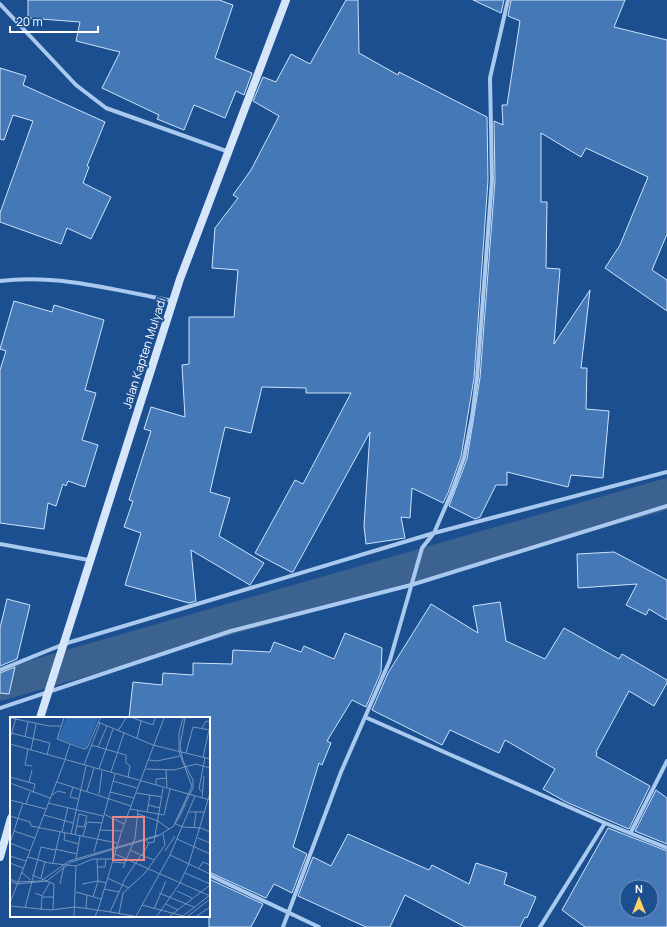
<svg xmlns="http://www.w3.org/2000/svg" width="667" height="927" font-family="Manrope,sans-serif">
  <rect width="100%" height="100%" fill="#1b4f8f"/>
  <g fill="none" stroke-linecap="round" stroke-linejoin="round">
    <path stroke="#3c6290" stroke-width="31" d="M 0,685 L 667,494"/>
  </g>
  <path fill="#4478b7" stroke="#cfe3fa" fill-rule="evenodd" d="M 28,0 L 219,0 L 233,5 L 215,58 L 252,73 L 244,95 L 236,91 L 225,118 L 194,105 L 184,130 L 157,119 L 159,115 L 102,88 L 120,52 L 76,41 L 80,22 L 28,18 Z
    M 346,0 L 358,0 L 359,53 L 398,75 L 399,72 L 487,117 L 488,180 L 474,378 L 461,457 L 448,493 L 443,503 L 412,488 L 410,518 L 401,517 L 405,538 L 366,544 L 364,526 L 370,432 L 293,572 L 291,572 L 255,553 L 295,480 L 303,484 L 351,393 L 306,393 L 306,388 L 262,387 L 251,433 L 225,427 L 210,492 L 230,498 L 219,536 L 264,563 L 250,585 L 191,550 L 196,601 L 189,603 L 125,585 L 141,533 L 124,527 L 133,501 L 129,500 L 151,431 L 144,429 L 151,407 L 185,417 L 182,365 L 189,364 L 189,317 L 234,317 L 238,270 L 212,268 L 215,228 L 238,198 L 233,195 L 251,170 L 279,116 L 253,101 L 263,77 L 276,82 L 291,54 L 310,64 Z
    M 473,0 L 504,0 L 501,13 Z
    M 511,0 L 625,0 L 614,27 L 667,40 L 667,234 L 652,270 L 667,280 L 667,311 L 605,268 L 620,245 L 648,177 L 586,148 L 581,157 L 541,133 L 541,202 L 547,202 L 546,268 L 560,269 L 554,344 L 590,290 L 581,368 L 587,368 L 586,409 L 609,411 L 603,478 L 571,475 L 568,487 L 507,472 L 507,485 L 496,485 L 480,517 L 475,519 L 449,506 L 467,459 L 480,378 L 495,180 L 494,121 L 503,125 L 502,105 L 507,105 L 520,21 L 508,16 Z
    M 0,68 L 26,76 L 23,85 L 105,122 L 87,166 L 89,167 L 83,183 L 111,197 L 91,239 L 67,228 L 61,244 L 0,222 L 0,213 L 33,121 L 13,115 L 4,140 L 0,139 Z
    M 14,301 L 52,312 L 54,305 L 104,320 L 85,390 L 96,393 L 82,440 L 98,445 L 85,487 L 68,481 L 66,486 L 63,484 L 56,506 L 48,503 L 44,529 L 0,523 L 0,370 L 6,351 L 0,349 Z
    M 614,552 L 667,580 L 667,620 L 649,609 L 646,615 L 626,605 L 637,584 L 578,588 L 577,554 Z
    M 7,599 L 30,605 L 17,659 L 0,666 L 0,628 Z
    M 500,602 L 506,641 L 545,659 L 564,628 L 619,659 L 622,654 L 667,680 L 667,683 L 654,706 L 629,691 L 596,752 L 597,753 L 596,756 L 650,786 L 629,829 L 566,802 L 543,789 L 555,769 L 505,740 L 499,753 L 450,730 L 442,745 L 372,710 L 388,673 L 431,604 L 478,633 L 473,606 Z
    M 345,633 L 382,648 L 381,672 L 366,707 L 352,700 L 327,741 L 331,743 L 322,765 L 319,763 L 293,847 L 307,854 L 292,893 L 274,884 L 266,898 L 209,872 L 209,718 L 129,718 L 133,682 L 162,685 L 163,673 L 193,675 L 193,663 L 232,664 L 233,650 L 270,652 L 274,642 L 301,652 L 304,646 L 334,659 Z
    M 15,667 L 9,694 L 0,693 L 0,673 Z
    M 656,790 L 667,798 L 667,844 L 635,831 Z
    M 608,828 L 667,851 L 667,927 L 585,927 L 562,910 ZM 627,887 L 651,887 L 651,911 L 627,911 Z
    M 348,834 L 429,870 L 432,865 L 469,884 L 476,863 L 507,873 L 504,884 L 536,897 L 527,918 L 525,917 L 520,927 L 465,927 L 405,895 L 390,927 L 366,927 L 298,896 L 313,857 L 331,866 Z
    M 209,879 L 263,904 L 251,927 L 209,927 Z"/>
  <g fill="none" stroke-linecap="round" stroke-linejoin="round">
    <path stroke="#a9c9ee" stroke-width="4" d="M 0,4 L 76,85 L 106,108 L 229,152
      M 0,281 C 58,274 116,290 173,301
      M 0,544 L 89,560
      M 0,670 L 64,644 L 434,533 L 667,472
      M 0,708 L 231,631 L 411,585 L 667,506
      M 365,717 L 605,823
      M 631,832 L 667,761
      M 209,875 L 319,927
      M 283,927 L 341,772 L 390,660 L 422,548 L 434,533 L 451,494 L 464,458 L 472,417 L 477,378 L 492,180 L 490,78 L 508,0
      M 540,927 L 605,823 L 667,848"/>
    <path stroke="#d6e6fa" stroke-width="8" d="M 40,718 L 180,279 L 286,0
      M 0,857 L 11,818"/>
  </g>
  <g text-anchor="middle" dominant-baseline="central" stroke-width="3.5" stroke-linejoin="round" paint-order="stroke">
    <g font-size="12" fill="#fff" stroke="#1b4f8f">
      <text transform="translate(144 353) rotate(-72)">Jalan Kapten Mulyadi</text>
    </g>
  </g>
  <g transform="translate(10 717)">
    <rect width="200" height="200" fill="#1b4f8f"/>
    <path d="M 56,1 L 88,1 L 76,31 L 48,22 Z" fill="#2e69ad"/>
    <path fill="none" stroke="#3c6290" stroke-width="2" d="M 168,103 L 176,87"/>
    <path fill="none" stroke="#7695bc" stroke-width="1" d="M 1,1 L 39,9 L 51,9M 54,1 L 47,22 L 74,32 L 77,31 L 90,1M 123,1 L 143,8 L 145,1M 88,5 L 143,28 L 200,42M 192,11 L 196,4 L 200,5M 108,14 L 116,1M 1,16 L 40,26 L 37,38M 15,20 L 18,5M 0,21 L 6,1M 127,21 L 131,4M 0,27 L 200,83M 81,28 L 116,38 L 116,46 L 120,49 L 118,61M 88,30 L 97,9M 18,32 L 15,48 L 22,49M 21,33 L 26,7M 176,36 L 183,10 L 200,13M 193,40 L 199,13M 55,42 L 60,27M 139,43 L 147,44 L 170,39M 74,48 L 90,6M 89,52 L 103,12M 136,52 L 164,53 L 186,47 L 200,51M 156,53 L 157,70M 101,55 L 114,16M 0,60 L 25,67 L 23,76M 103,64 L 127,71M 19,65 L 22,53M 47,65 L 121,89M 0,66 L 40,81M 146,68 L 146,62 L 157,61M 63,70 L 60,80 L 68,82M 77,74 L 84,51M 100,75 L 124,81M 193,75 L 189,72 L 195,40M 126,76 L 152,80M 89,77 L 92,54M 42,78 L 48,74 L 56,76M 192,81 L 194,59M 0,83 L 36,92M 38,86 L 93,99M 16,87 L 20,75M 138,88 L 150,91M 120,92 L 154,98 L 160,72M 137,95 L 140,78M 179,95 L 194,95M 94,97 L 114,107M 128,97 L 148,104 L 159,112M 34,98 L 63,106M 0,99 L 20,105 L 21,109 L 107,126M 166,107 L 173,110 L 191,111 L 200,115M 164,108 L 182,69 L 169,35 L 169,16 L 173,1M 184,111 L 186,95M 90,113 L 111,114M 4,114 L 25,121M 52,115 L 58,90M 55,116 L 54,123 L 69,127M 61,117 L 76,49M 65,118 L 69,97 L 77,99 L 74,110 L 67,109M 73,119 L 77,105 L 92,106M 188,121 L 200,126M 167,122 L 200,137M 0,126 L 13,86M 0,126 L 20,134M 139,126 L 144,125 L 153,71M 45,132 L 67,137M 120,133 L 131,138M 155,134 L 165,119M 84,135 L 105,57M 105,137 L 200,179M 132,138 L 139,126 L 135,123M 160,138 L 200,157M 0,139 L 16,144M 18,140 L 39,146 L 66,149 L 83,142 L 103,142M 66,142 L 70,119M 103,145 L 115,146M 0,146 L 13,151M 43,146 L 50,115M 87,150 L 95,150 L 96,142M 113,151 L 125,121 L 128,94M 189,151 L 193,145 L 200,148M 11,155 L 21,163M 175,156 L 200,167M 22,158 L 44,167 L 43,192M 31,161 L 35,145M 97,161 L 119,171M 0,162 L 7,165 L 31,164 L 59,144 L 149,118M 0,164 L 7,167 L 37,164 L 61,145 L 148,119 L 164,109 L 183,71 L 183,63 L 173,44 L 170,29 L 175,1M 50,167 L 54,149M 72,167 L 88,164 L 96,166M 94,172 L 109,175M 167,174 L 182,181M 66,175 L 91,182M 25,176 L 32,179 L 40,165M 149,176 L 184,190M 83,180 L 88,164 L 87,142M 0,186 L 55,43M 156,187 L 168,193M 132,188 L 173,199M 0,189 L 41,193 L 65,190 L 88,193 L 112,113 L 154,1M 15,191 L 31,130 L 45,133M 76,191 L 77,178M 144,192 L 156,164M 31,193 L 32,180 L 44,180M 100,195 L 115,162 L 131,138 L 144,143M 109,197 L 113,176 L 135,156 L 155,128 L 153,117M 64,199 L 66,149M 85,199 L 88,193 L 124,199M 126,199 L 160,138 L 185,79M 147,199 L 170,166 L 179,146 L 200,76M 160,199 L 200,168M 173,199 L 200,178M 178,199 L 200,182M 187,199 L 200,190"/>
    <path fill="#e88989" fill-opacity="0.15" stroke="#e88989" stroke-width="2" d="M 103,100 L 134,100 L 134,143 L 103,143 Z"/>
    <rect width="200" height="200" fill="none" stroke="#fff" stroke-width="2"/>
  </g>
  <g transform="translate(639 899)"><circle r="19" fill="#1b4f8f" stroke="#7695bc"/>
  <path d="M0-3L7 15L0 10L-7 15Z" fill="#ffd166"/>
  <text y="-6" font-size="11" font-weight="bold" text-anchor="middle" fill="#ffffff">N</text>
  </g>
  <path d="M10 26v6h88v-6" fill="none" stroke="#ffffff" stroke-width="2"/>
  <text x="16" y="26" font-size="12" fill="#ffffff" stroke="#1b4f8f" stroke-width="3" paint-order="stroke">20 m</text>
</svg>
